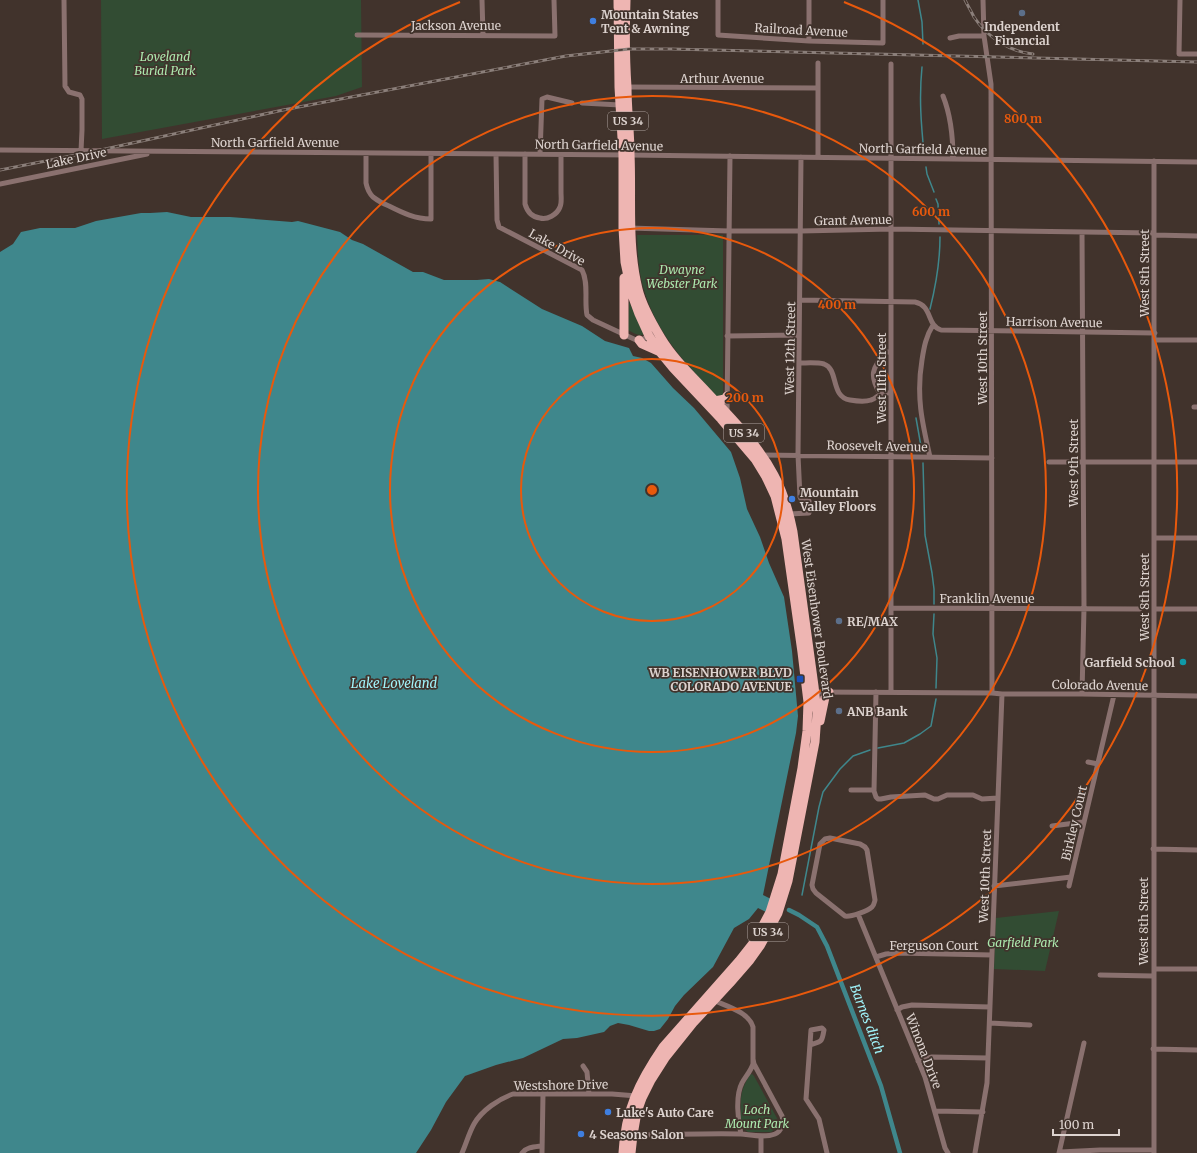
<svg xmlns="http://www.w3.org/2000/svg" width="1197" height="1153" font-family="Merriweather,serif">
  <rect width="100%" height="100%" fill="#41332c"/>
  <path fill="#324c33" d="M 101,0 L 361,0 L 362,87 L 336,96 L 102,139 Z
    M 637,235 L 723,235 L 723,397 L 718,398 C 684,362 652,329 641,278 C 638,264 638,250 637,235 Z
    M 629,302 L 645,334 C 639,337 634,333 628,330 Z
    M 1059,911 L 1045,971 L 994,969 L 996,918 Z
    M 752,1074 L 754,1076 L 778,1120 L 778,1127 L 771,1132 L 748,1132 L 742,1128 L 741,1123 C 741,1103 738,1093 750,1075 Z"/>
  <path fill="#3f878c" d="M 167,212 L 191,217 L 230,217 L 292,222 L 298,221 L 340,232 L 352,240 L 363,244 L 413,272 L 423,272 L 444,280 L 477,280 L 489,279 L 500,282 L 542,309 L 582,326 L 605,341 L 629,348 L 633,356 L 642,358 L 651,363 L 673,388 L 694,408 L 731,452 L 740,478 L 747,509 L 760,537 L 769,563 L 784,597 L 792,651 L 798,716 L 796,733 L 789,767 L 763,895 L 771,899 L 766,912 L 758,908 L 749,919 L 734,928 L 713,967 L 684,995 L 675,1006 L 668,1019 L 660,1029 L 654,1031 L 649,1031 L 629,1025 L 618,1023 L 610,1026 L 604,1032 L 577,1038 L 563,1039 L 523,1058 L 496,1065 L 465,1076 L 446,1102 L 431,1130 L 416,1153 L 0,1153 L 0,252 L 13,244 L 21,232 L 40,228 L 75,228 L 96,221 L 141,213 L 150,213 Z"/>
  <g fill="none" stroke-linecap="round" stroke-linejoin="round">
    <path stroke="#3f878c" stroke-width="1.5" d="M 918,0 L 922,22 L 923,44
      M 922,67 C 919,97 921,123 924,153
      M 926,167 L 927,174 L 934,192
      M 936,199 L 938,204 L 939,224
      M 930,309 C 936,285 940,262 940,237
      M 916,418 L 922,452
      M 923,463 L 925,535 L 932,573 L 934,589 L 934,604
      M 934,614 L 933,634 L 937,658 L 936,688
      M 878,748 L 904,743 L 920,734 L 931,726 L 936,699
      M 802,895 L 819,807 L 823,792 L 840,769 L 853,756 L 870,750"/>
    <path stroke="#3f878c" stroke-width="4.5" d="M 789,910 L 799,915 L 817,927 L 827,946 L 881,1086 L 900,1153"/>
    <path stroke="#8a716f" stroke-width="5" d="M 64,0 L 65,86 L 69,92 L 80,95 L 82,99 L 82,130 L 81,151
      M 482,0 L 483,35
      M 718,0 L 718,35 L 809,41 L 883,43 L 883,0
      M 809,0 L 809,41
      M 983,0 L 984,36 L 991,84 L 992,693
      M 1180,0 L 1179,54 L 1197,54
      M 357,35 L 555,36 L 554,0
      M 950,38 L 959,36 L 984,36
      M 818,63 L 818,157
      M 627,87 L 818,88
      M 943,96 C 951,116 953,137 953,159
      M 582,103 L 620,105
      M 0,150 L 630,155 L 1197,162
      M 366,153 L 366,183 C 367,188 369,193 373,197 C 378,201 384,204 389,206 C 403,213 415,219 431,219 L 431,154
      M 496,154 L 497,220 L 499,227 L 582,270 C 589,283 584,301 587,315 L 593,320 L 636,340 L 643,339 L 651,335
      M 525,154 L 525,204 C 527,211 532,217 540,218 C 547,220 557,215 560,207 C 562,203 561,197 561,192 C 561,179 561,167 561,155
      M 540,154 L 542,99 L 547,97 L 572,103
      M 0,184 L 147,154
      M 629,228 L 729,231 L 801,231 L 891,229 L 1154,233
      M 1154,235 L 1197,236
      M 800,300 L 915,302 C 933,306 926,325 941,330 L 1155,333
      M 727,336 L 799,335
      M 1155,340 L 1197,340
      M 799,363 C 807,363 817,362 824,364 C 839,369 830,397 850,400 C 856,401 865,402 871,400 C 875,399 876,397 879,395 C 882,392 887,393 891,393
      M 880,394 C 869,375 872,368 886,352 L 891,352
      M 1194,407 L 1197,407
      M 727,413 L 730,156
      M 762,455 L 992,458
      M 930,457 C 922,422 916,396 922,360 C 924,347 926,336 933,325
      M 1049,462 L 1197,462
      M 789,514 L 809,513 L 809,501 L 802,501 L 800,497 L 798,455 L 801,157
      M 1154,538 L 1197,538
      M 891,608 L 1140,609
      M 1154,609 L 1197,609
      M 814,692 L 992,693 L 1002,694 L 1082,694 L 1197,696
      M 876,692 L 874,791 L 876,797 L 878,799 L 881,799 L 891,797 L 925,795 L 934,799 L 938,799 L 947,795 L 973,795 L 982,799 L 998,798
      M 891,692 L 891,64
      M 1082,694 L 1084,608 L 1082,232
      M 1088,762 L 1098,764
      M 851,790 L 874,790
      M 1052,826 L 1083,822
      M 830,838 L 860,844 L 865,847 L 867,850 L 875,900 C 874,904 874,905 872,907 C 868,911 851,917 845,916 L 816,893 L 813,889 L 812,885 L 820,844 L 825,839 Z
      M 1153,849 L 1197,850
      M 994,886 L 1071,877
      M 1069,886 L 1114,695
      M 858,914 L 925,1077 L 945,1148 L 948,1153
      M 876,957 L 886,954 L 896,953 L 992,955
      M 1154,969 L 1197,969
      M 1100,975 L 1153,976
      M 713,1000 C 726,1006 749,1012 753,1027 L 753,1064 C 751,1071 745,1077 742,1083 C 735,1096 738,1121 741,1134
      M 897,1010 L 902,1007 L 912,1005 L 990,1007
      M 990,1023 L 1030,1025
      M 810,1045 C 822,1041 822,1042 824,1030 L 822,1028 L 811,1030 L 806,1099 L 819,1119 L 827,1153
      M 1153,1049 L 1197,1050
      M 918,1061 L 932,1057 L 988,1058
      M 583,1066 L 587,1072 L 589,1094
      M 935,1111 L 983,1112
      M 632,1135 C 669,1135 705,1133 741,1134 C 752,1135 765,1138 775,1134 C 782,1131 784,1123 782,1116 L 754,1064 L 753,1059
      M 761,1136 L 761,1153
      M 1060,1152 L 1100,1150 L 1154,1150
      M 462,1153 C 466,1144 469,1133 474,1124 C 482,1110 499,1099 513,1094 L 612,1094 L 637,1096
      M 522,1153 C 527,1147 534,1147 542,1146
      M 542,1153 L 543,1094
      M 975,1153 L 987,1083 L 1002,694
      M 1059,1153 L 1084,1043
      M 1154,1153 C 1153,823 1154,492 1154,161"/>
    <path stroke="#eeb5b2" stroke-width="9" d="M 618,0 L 619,87 L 623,155 L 623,228 L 625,262 L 632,295 L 639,314 L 649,336 L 659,351 L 673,368 L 721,419 L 755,459 L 766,477 L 775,496 L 786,539 L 802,652 L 808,702 L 807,731 L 802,768 L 782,874 L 770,912 L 754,942 L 739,961 L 663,1047 C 639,1082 625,1111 623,1153
      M 626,0 C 625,29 625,58 627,87 C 627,110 630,132 630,154 C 632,199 627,245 638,289 C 642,306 652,323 661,338 C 673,358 690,374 706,391 C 730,417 757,443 774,475 C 784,493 789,512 793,532 L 814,686 L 817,713 L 815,742 L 788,881 L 778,913 L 760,946 L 750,960 L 730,983 L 693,1023 L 665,1058 L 651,1080 L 642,1098 L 637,1112 L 633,1135 L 631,1153
      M 624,335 L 624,278
      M 639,340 L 642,344 L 660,352
      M 715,401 L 725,399 L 727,396
      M 820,721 L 825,697 L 829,692"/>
    <defs>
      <path id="rail" d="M 965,0 C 968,6 971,11 974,17 C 987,37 1010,52 1033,54
        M 0,170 L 96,151 L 283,110 L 566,56 L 629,49 L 671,49 L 1197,62"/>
    </defs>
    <use href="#rail" stroke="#8b7f7a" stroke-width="3"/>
    <use href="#rail" stroke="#41332c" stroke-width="1.5" stroke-dasharray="4.5" stroke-linecap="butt"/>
  </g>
  <g fill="none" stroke="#e8590c" stroke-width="2">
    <circle cx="652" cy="490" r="131"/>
    <circle cx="652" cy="490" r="262"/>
    <circle cx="652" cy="490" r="394"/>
    <path d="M844 2A525 525 0 1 1 460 2"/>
  </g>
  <g fill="#5c6f8a" stroke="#41332c" stroke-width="1.5">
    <circle cx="1022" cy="13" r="4"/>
    <circle cx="839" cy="621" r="4"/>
    <circle cx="839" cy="711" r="4"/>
  </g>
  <g fill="#3f7fe0" stroke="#41332c" stroke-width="1.5">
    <circle cx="593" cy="21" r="4"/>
    <circle cx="792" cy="499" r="4"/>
    <circle cx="608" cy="1112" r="4"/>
    <circle cx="581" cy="1134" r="4"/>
  </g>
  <circle fill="#0f9aa8" stroke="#41332c" stroke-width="1.5" cx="1183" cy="662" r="4"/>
  <rect fill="#1a4fb4" stroke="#41332c" stroke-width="1.5" x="796" y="675" width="8" height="8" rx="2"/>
  <g text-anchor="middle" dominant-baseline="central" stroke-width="3.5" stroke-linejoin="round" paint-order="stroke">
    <g fill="#41332c" stroke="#aea39e" stroke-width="1">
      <rect x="608" y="112" width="40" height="18" rx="3"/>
      <rect x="724" y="424" width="40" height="18" rx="3"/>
      <rect x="748" y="923" width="40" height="18" rx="3"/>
    </g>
    <g font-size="11" font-weight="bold" fill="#ddd3cf">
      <text x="628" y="121">US 34</text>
      <text x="744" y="433">US 34</text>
      <text x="768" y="932">US 34</text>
    </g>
    <g font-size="12" font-weight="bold" fill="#ddd3cf" stroke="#41332c" text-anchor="start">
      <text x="601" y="14">Mountain States<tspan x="601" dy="14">Tent &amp; Awning</tspan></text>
      <text x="1022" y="26" text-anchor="middle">Independent<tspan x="1022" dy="14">Financial</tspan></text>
      <text x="800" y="492">Mountain<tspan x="800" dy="14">Valley Floors</tspan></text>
      <text x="847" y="621">RE/MAX</text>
      <text x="1175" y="662" text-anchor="end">Garfield School</text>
      <text x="792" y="672" text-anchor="end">WB EISENHOWER BLVD<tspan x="792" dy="14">COLORADO AVENUE</tspan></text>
      <text x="847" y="711">ANB Bank</text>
      <text x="616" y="1112">Luke's Auto Care</text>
      <text x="589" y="1134">4 Seasons Salon</text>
    </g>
    <g font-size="12" fill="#ddd3cf" stroke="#41332c">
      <text x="456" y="25">Jackson Avenue</text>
      <text transform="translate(801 30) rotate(3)">Railroad Avenue</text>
      <text x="722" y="78">Arthur Avenue</text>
      <text x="275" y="142">North Garfield Avenue</text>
      <text transform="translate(599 145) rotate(1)">North Garfield Avenue</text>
      <text transform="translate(923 149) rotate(1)">North Garfield Avenue</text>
      <text transform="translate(76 158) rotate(-12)">Lake Drive</text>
      <text transform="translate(853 220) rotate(-1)">Grant Avenue</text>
      <text transform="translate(557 247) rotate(29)">Lake Drive</text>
      <text transform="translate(1144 273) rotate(-90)">West 8th Street</text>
      <text transform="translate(1054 322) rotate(1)">Harrison Avenue</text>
      <text transform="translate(790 348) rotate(-89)">West 12th Street</text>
      <text transform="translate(982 358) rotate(-90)">West 10th Street</text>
      <text transform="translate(881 378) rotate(-90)">West 11th Street</text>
      <text transform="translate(877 446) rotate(1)">Roosevelt Avenue</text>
      <text transform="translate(1073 463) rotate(-90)">West 9th Street</text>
      <text transform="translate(1144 597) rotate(-90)">West 8th Street</text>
      <text x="987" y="598">Franklin Avenue</text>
      <text transform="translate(817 619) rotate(82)">West Eisenhower Boulevard</text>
      <text transform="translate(1100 685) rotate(1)">Colorado Avenue</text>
      <text transform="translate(1074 823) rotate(-77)">Birkley Court</text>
      <text transform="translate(985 876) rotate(-88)">West 10th Street</text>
      <text transform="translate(1143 921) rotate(-90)">West 8th Street</text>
      <text x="934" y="945">Ferguson Court</text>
      <text transform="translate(924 1051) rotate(69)">Winona Drive</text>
      <text transform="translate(561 1085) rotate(-1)">Westshore Drive</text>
    </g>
    <g font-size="12" font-style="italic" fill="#ace9ae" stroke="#41332c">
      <text x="165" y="56">Loveland<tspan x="165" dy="14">Burial Park</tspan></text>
      <text x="682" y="269">Dwayne<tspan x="682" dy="14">Webster Park</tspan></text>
      <text x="1023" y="942">Garfield Park</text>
      <text x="757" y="1109">Loch<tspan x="757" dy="14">Mount Park</tspan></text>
    </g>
    <g font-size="13" font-style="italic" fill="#a0f4fa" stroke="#41332c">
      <text x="394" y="683">Lake Loveland</text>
      <text transform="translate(867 1019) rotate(69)">Barnes ditch</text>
    </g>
  </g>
  <circle cx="652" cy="490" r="6" fill="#e8590c" stroke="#41332c" stroke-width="2"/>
  <g font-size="12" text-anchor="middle" font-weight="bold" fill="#e8590c" stroke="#41332c" stroke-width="3.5" stroke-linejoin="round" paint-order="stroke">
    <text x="1023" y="123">800 m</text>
    <text x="931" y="216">600 m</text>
    <text x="837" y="309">400 m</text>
    <text x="745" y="402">200 m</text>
  </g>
  <path d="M1053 1129v6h66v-6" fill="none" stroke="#ddd3cf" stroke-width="2"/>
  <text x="1059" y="1129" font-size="12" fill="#ddd3cf" stroke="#41332c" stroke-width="3" paint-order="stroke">100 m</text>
</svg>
